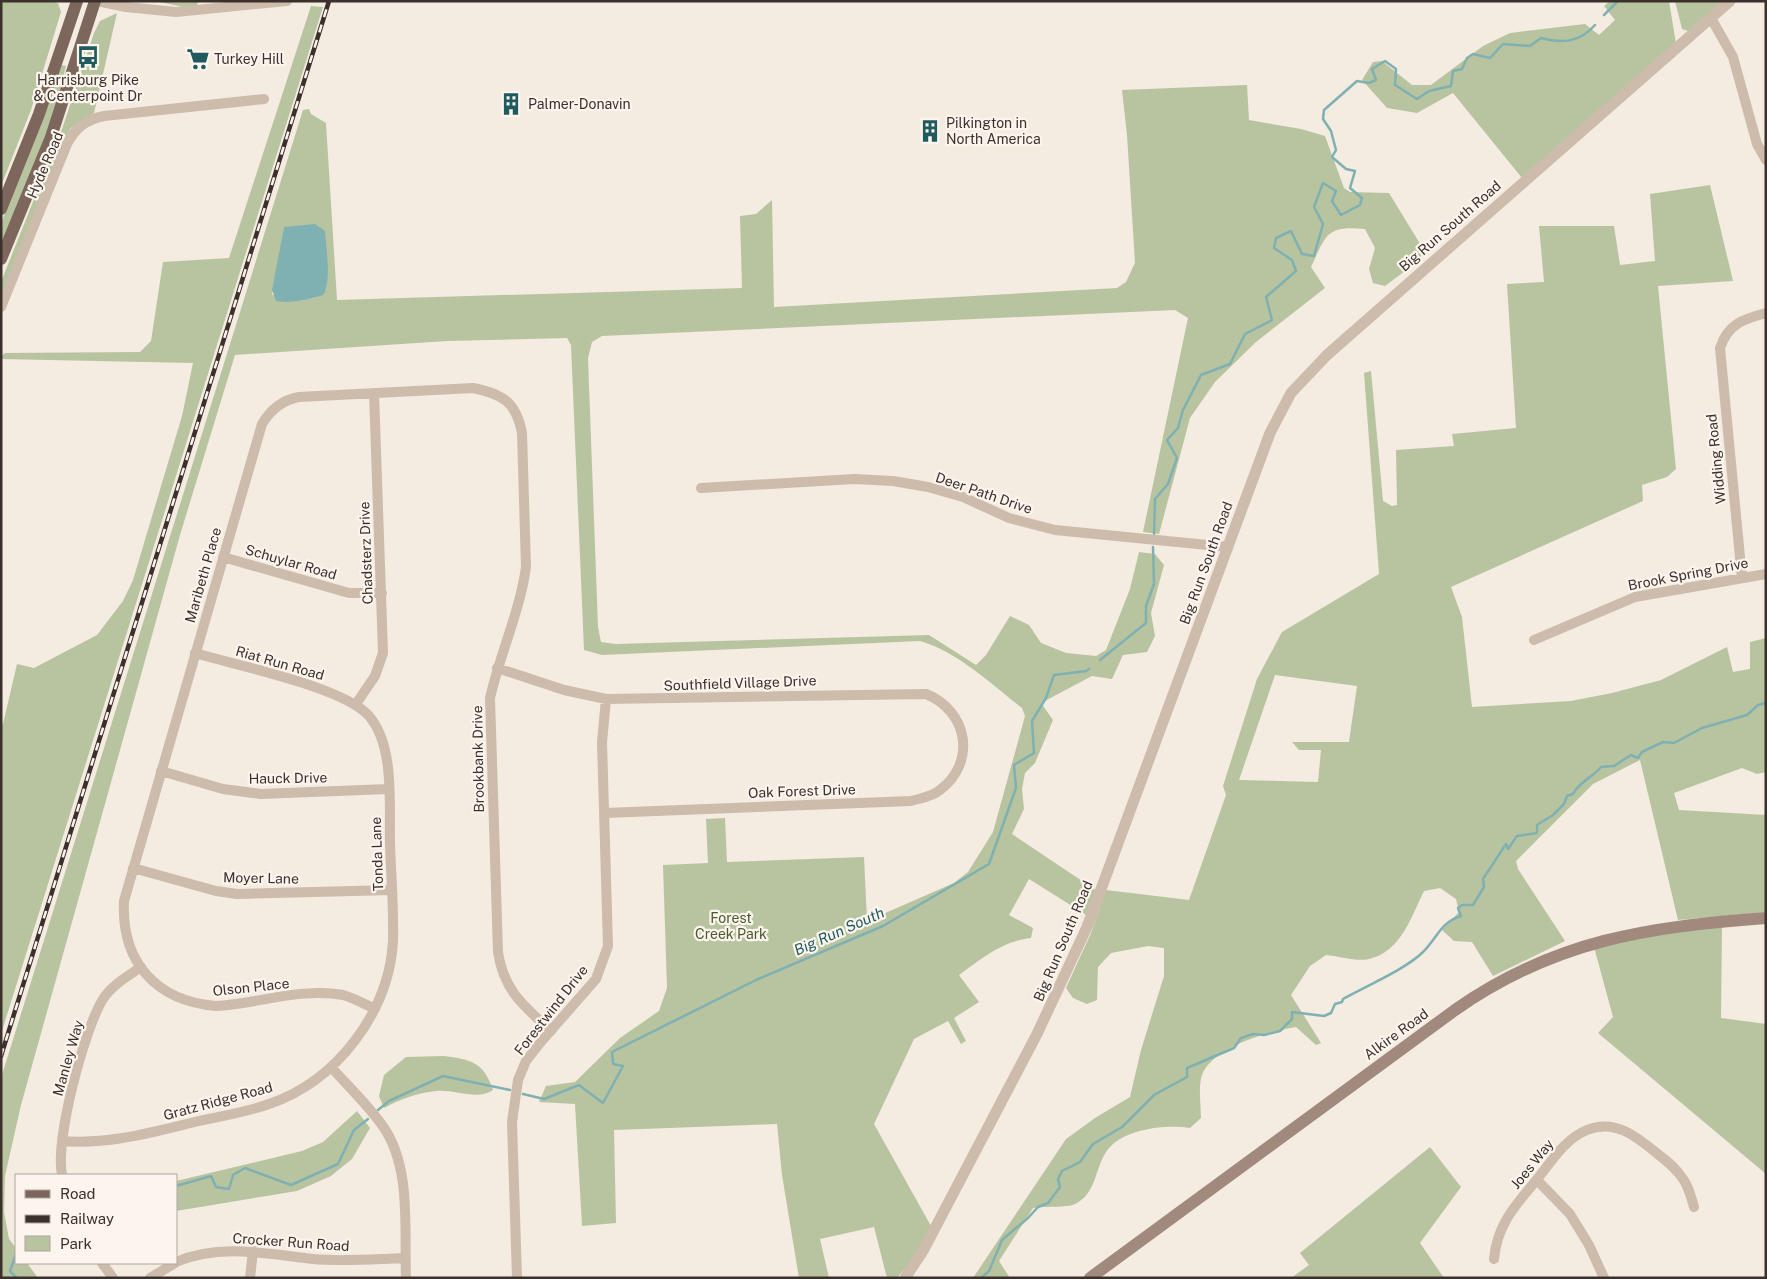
<svg xmlns="http://www.w3.org/2000/svg" width="1767" height="1279" font-family="'Public Sans',sans-serif">
  <rect width="100%" height="100%" fill="#f4ebe1"/>
  <path fill="#b8c4a0" fill-rule="evenodd" d="M 1,1 L 51,1 L 58,3 L 61,12 L 31,110 L 1,186 Z
    M 155,1 L 198,1 L 197,6 L 183,7 Z
    M 1610,1 L 1669,1 L 1676,44 L 1522,178 L 1453,93 L 1417,113 L 1387,108 L 1362,80 L 1373,62 L 1382,61 L 1412,85 L 1431,85 L 1483,46 L 1510,33 L 1585,24 L 1599,35 L 1615,20 L 1604,6 Z
    M 1675,1 L 1723,1 L 1688,31 L 1682,29 Z
    M 311,6 L 323,7 L 1,1034 L 1,724 L 3,724 L 17,664 L 34,668 L 97,635 L 123,601 L 133,580 L 182,416 L 193,363 L 1,359 L 1,356 L 5,353 L 140,352 L 151,341 L 163,262 L 229,258 Z
    M 117,13 L 94,113 L 71,128 L 66,137 L 1,298 L 1,282 L 62,129 L 94,33 L 100,21 Z
    M 62,65 L 66,66 L 52,119 L 1,246 L 1,223 L 44,116 Z
    M 1247,85 L 1249,120 L 1301,129 L 1325,136 L 1344,188 L 1350,192 L 1389,193 L 1422,247 L 1421,259 L 1385,286 L 1373,283 L 1369,269 L 1375,248 L 1365,229 C 1326,225 1326,235 1311,267 L 1325,288 L 1256,342 L 1215,382 L 1190,418 L 1159,534 L 1143,532 L 1188,318 L 1175,310 L 602,336 L 592,342 L 588,358 L 598,627 L 601,642 L 615,644 L 929,635 L 976,665 L 986,655 L 1010,616 L 1029,625 L 1041,643 L 1066,653 L 1096,656 L 1106,650 L 1130,589 L 1139,552 L 1155,554 L 1164,565 L 1151,613 L 1155,636 L 1147,652 L 1123,655 L 1112,679 L 1092,676 L 1041,703 L 1053,720 L 1035,763 L 1025,773 L 1022,789 L 1024,809 L 1012,834 L 1097,891 L 1088,916 L 1029,879 L 1009,915 L 1033,928 L 1031,938 C 1002,941 982,958 959,975 L 979,1002 L 954,1018 L 966,1041 L 961,1044 L 948,1021 L 914,1039 L 874,1124 L 931,1226 L 914,1258 L 897,1278 L 887,1278 L 874,1227 L 820,1239 L 829,1278 L 799,1278 L 782,1175 L 777,1124 L 614,1130 L 616,1223 L 582,1226 L 575,1104 L 539,1102 L 546,1086 L 575,1082 L 620,1038 L 659,1011 L 667,988 L 663,865 L 708,863 L 706,819 L 725,818 L 727,862 L 864,857 L 867,921 L 954,883 L 968,872 L 993,832 L 1025,716 L 1022,708 C 991,684 958,652 920,641 L 602,655 L 584,650 L 571,345 L 567,338 L 447,341 L 235,355 L 180,535 L 21,1105 L 5,1176 L 4,1212 L 9,1239 L 16,1248 L 16,1263 L 27,1263 L 38,1278 L 1,1278 L 1,1078 L 303,110 L 309,109 L 311,114 L 326,123 L 337,300 L 742,288 L 740,216 L 756,214 L 772,200 L 774,307 L 1117,288 L 1126,282 L 1135,263 L 1127,135 L 1122,90 ZM 284,228 L 325,231 L 326,289 L 316,297 L 282,302 L 272,294 Z
    M 1710,185 L 1733,281 L 1658,286 L 1676,469 L 1667,477 L 1642,485 L 1643,501 L 1451,587 L 1462,617 L 1472,707 L 1571,701 L 1612,693 L 1661,680 L 1727,647 L 1733,672 L 1750,669 L 1750,642 L 1766,638 L 1766,772 L 1757,774 L 1742,768 L 1674,793 L 1679,810 L 1766,815 L 1766,912 L 1678,920 L 1640,760 L 1593,784 L 1516,861 L 1518,869 L 1565,941 L 1493,976 L 1472,942 L 1454,941 L 1442,930 L 1459,912 L 1456,899 L 1440,888 L 1424,891 C 1411,917 1401,952 1369,959 C 1357,962 1339,956 1326,955 L 1310,966 L 1291,995 L 1321,1043 L 1316,1045 L 1296,1027 C 1269,1031 1213,1047 1202,1075 C 1198,1086 1201,1106 1201,1118 L 1190,1128 C 1165,1124 1121,1129 1106,1152 C 1095,1169 1096,1194 1075,1204 C 1067,1208 1044,1206 1033,1208 L 999,1261 L 1010,1278 L 973,1278 L 1066,1139 L 1095,1118 L 1130,1097 L 1141,1050 L 1164,976 L 1164,948 L 1148,946 L 1111,953 L 1098,967 L 1097,1000 L 1087,1004 L 1073,998 L 1066,988 L 1091,933 L 1106,890 L 1189,900 L 1226,795 L 1223,786 L 1257,679 L 1282,632 L 1379,574 L 1364,373 L 1371,371 L 1383,501 L 1392,506 L 1397,505 L 1396,450 L 1454,446 L 1452,434 L 1516,428 L 1507,284 L 1544,282 L 1539,226 L 1614,226 L 1620,265 L 1655,261 L 1650,194 ZM 1275,675 L 1357,686 L 1349,742 L 1292,742 L 1299,750 L 1321,750 L 1318,782 L 1239,780 Z
    M 1722,927 L 1721,1018 L 1766,1024 L 1766,1174 L 1598,1033 L 1613,1017 L 1594,947 L 1653,933 Z
    M 443,1056 C 470,1059 484,1062 493,1090 C 477,1101 455,1089 436,1091 C 416,1093 401,1099 384,1108 L 379,1096 L 384,1075 L 406,1057 Z
    M 357,1111 L 370,1128 L 352,1159 L 331,1176 L 297,1191 L 176,1211 L 176,1181 L 302,1151 L 323,1142 Z
    M 1430,1147 L 1461,1187 L 1420,1243 L 1444,1278 L 1291,1278 L 1309,1265 L 1300,1253 Z"/>
  <path fill="#7fb0b2" d="M 315,224 L 325,231 C 326,247 332,282 323,295 C 309,299 290,304 276,301 L 272,290 L 284,227 Z"/>
  <g fill="none" stroke-linecap="round" stroke-linejoin="round">
    <path stroke="#7fb0b2" stroke-width="2.5" d="M 1604,15 L 1618,1
      M 1154,534 L 1155,499 L 1168,484 L 1177,458 L 1167,440 L 1178,428 L 1183,410 L 1201,375 L 1230,364 L 1245,334 L 1272,320 L 1266,297 L 1296,271 L 1292,260 L 1274,248 L 1276,238 L 1291,231 L 1302,254 L 1314,256 L 1323,224 L 1314,207 L 1323,183 L 1336,191 L 1332,201 L 1341,215 L 1360,205 L 1362,198 L 1350,188 L 1355,171 L 1346,169 L 1332,157 L 1336,150 L 1331,131 L 1323,119 L 1324,110 L 1357,81 L 1369,83 L 1376,80 L 1372,69 L 1385,61 L 1396,69 L 1395,85 L 1417,99 L 1429,91 L 1451,86 L 1453,71 L 1462,69 L 1467,58 L 1473,54 L 1490,58 L 1503,44 L 1530,46 L 1541,38 C 1563,44 1580,42 1595,25
      M 1100,660 L 1146,623 L 1146,606 L 1154,584 L 1153,547
      M 523,1094 L 544,1099 L 579,1085 L 603,1103 L 623,1066 L 613,1064 L 612,1052 L 756,980 L 883,926 L 989,864 L 1016,788 L 1014,765 L 1034,753 L 1032,721 L 1046,698 L 1054,675 L 1086,671 L 1089,669
      M 378,1110 L 389,1101 L 443,1076 L 510,1090
      M 176,1186 L 211,1176 L 216,1187 L 229,1189 L 233,1175 L 245,1168 L 291,1185 L 338,1164 L 354,1130 L 368,1119
      M 16,1254 L 10,1271 L 17,1278
      M 981,1278 L 989,1271 L 1002,1240 L 1028,1218 L 1038,1207 L 1048,1203 L 1060,1187 L 1058,1179 L 1062,1171 L 1080,1162 L 1093,1144 L 1122,1127 L 1154,1095 L 1187,1077 L 1187,1068 L 1234,1048 L 1241,1038 L 1253,1034 L 1264,1035 L 1280,1031 L 1292,1019 L 1292,1012 L 1324,1016 L 1331,1013 L 1335,1004 L 1342,1002 L 1343,999 C 1366,986 1406,969 1423,952 C 1437,938 1441,922 1461,916 L 1458,908 L 1462,905 L 1473,905 L 1484,887 L 1483,879 L 1506,844 L 1508,849 L 1517,836 L 1537,833 L 1537,825 L 1553,815 L 1564,804 L 1567,796 L 1573,794 C 1580,781 1592,778 1601,767 L 1614,766 L 1631,755 L 1638,758 L 1642,752 L 1663,742 L 1674,743 L 1702,728 L 1747,715 L 1758,705 L 1766,703"/>
    <path stroke="#cdbbac" stroke-width="10" d="M 97,1 L 126,7 L 176,12 L 287,1
      M 1711,18 L 1733,57 L 1757,144 L 1766,160
      M 1,307 L 67,144 C 76,127 86,120 104,116 L 264,99
      M 701,488 L 854,479 L 893,481 L 928,487 L 963,497 L 1009,518 L 1055,530 L 1228,547
      M 223,557 L 349,593 L 382,593
      M 1742,578 L 1720,348 C 1728,324 1743,319 1766,313
      M 1534,640 L 1635,597 L 1766,574
      M 497,668 L 564,690 L 606,699 L 926,694 C 968,711 977,762 940,790 C 932,797 921,798 911,801 L 605,813
      M 356,704 L 375,676 L 383,653 L 374,393
      M 161,771 L 223,789 L 261,794 L 388,789
      M 133,868 L 216,891 L 237,894 L 392,890
      M 375,1009 C 364,1004 354,998 343,995 C 302,987 257,1004 216,1006 C 156,1001 121,962 124,901 L 262,424 C 271,409 282,400 299,397 L 473,388 C 503,394 516,402 522,433 L 526,567 C 520,611 500,654 490,698 L 498,952 C 504,991 523,1005 551,1031
      M 331,1067 C 348,1086 367,1104 382,1125 C 412,1166 404,1229 406,1278
      M 62,1141 C 109,1145 153,1132 199,1121 C 222,1116 247,1112 269,1104 C 337,1081 389,1012 393,941 C 394,908 391,875 390,843 C 389,805 395,746 369,716 C 344,687 235,665 195,653
      M 62,1175 C 55,1139 84,1030 103,999 C 112,985 128,976 141,967
      M 1537,1180 L 1570,1214 L 1589,1245 L 1604,1278
      M 1494,1259 C 1497,1226 1513,1208 1534,1183 C 1550,1164 1563,1140 1587,1130 C 1616,1118 1638,1138 1659,1155 C 1668,1162 1677,1169 1683,1179 C 1689,1187 1691,1197 1694,1207
      M 176,1262 C 221,1243 266,1254 313,1259 C 343,1262 374,1259 405,1258
      M 102,1263 L 113,1278
      M 150,1278 L 175,1263
      M 250,1278 L 253,1251
      M 517,1278 L 512,1122 L 518,1080 L 526,1061 L 540,1043 L 596,979 L 608,946 L 602,742 L 606,699"/>
    <path stroke="#cdbbac" stroke-width="11" d="M 905,1278 L 923,1251 L 1037,1034 L 1087,927 L 1270,433 L 1291,393 L 1327,355 L 1730,1"/>
    <path stroke="#a18a7d" stroke-width="12" d="M 1090,1278 L 1455,1010 C 1555,940 1647,927 1766,918"/>
    <path stroke="#7d675c" stroke-width="12" d="M 1,209 L 39,114 L 77,1
      M 1,259 L 51,137 L 95,1"/>
    <defs>
      <path id="rail" d="M 1,1056 L 329,1"/>
    </defs>
    <use href="#rail" stroke="#3b302b" stroke-width="4.5"/>
    <use href="#rail" stroke="#fbf5ee" stroke-width="2.5" stroke-dasharray="8" stroke-linecap="butt"/>
  </g>
  <defs>
    <symbol id="bus-bare" viewBox="-9 -9 18 18"><path d="M-5-6H5V4H4V6H2V4H-2V6H-4V4H-5ZM-3.5-4V0h7V-4ZM-3.5 1.2v1.5H-2V1.2ZM2 1.2v1.5H3.5V1.2Z" fill="#1f5a5e" stroke="#fbf5ee" stroke-width="2.5" paint-order="stroke"/></symbol>
    <symbol id="supermarket-bare" viewBox="-9 -9 18 18"><path d="M-6-5.5h2.5l.6 2H6L4.5 2H-2.5L-4.4-4H-6ZM-1.5 3.2a1.3 1.3 0 1 0 .1 0ZM3 3.2a1.3 1.3 0 1 0 .1 0Z" fill="#1f5a5e" stroke="#fbf5ee" stroke-width="2.5" paint-order="stroke"/></symbol>
    <symbol id="building-bare" viewBox="-9 -9 18 18"><path d="M-4-6H4V6H1V3H-1V6H-4ZM-2.5-4.3h1.7v1.8h-1.7ZM.8-4.3h1.7v1.8H.8ZM-2.5-1h1.7V.8h-1.7ZM.8-1h1.7V.8H.8Z" fill="#1f5a5e" stroke="#fbf5ee" stroke-width="2.5" paint-order="stroke"/></symbol>
  </defs>
  <g fill-rule="evenodd">
    <use href="#bus-bare" x="72" y="41" width="32" height="32"/>
    <use href="#supermarket-bare" x="182" y="43" width="32" height="32"/>
    <use href="#building-bare" x="495" y="88" width="32" height="32"/>
    <use href="#building-bare" x="914" y="115" width="32" height="32"/>
  </g>
  <g text-anchor="middle" dominant-baseline="central" stroke-width="4.5" stroke-linejoin="round" paint-order="stroke">
    <g font-size="14" fill="#3b302b" stroke="#fbf5ee" text-anchor="start">
      <text x="214" y="59">Turkey Hill</text>
      <text x="88" y="80" text-anchor="middle">Harrisburg Pike<tspan x="88" dy="16">&amp; Centerpoint Dr</tspan></text>
      <text x="528" y="104">Palmer-Donavin</text>
      <text x="946" y="123">Pilkington in<tspan x="946" dy="16">North America</tspan></text>
    </g>
    <g font-size="14" fill="#3b302b" stroke="#fbf5ee">
      <text transform="translate(45 165) rotate(-67)">Hyde Road</text>
      <text transform="translate(1450 226) rotate(-41)">Big Run South Road</text>
      <text transform="translate(1716 459) rotate(-96)">Widding Road</text>
      <text transform="translate(984 493) rotate(19)">Deer Path Drive</text>
      <text transform="translate(366 553) rotate(-92)">Chadsterz Drive</text>
      <text transform="translate(291 562) rotate(16)">Schuylar Road</text>
      <text transform="translate(1206 563) rotate(-70)">Big Run South Road</text>
      <text transform="translate(1688 574) rotate(-11)">Brook Spring Drive</text>
      <text transform="translate(203 575) rotate(-74)">Maribeth Place</text>
      <text transform="translate(280 663) rotate(16)">Riat Run Road</text>
      <text transform="translate(740 683) rotate(-2)">Southfield Village Drive</text>
      <text transform="translate(478 759) rotate(-91)">Brookbank Drive</text>
      <text transform="translate(288 778) rotate(-1)">Hauck Drive</text>
      <text transform="translate(802 791) rotate(-2)">Oak Forest Drive</text>
      <text transform="translate(377 854) rotate(-92)">Tonda Lane</text>
      <text transform="translate(261 878) rotate(1)">Moyer Lane</text>
      <text transform="translate(1063 941) rotate(-67)">Big Run South Road</text>
      <text transform="translate(251 987) rotate(-6)">Olson Place</text>
      <text transform="translate(551 1010) rotate(-52)">Forestwind Drive</text>
      <text transform="translate(1396 1034) rotate(-36)">Alkire Road</text>
      <text transform="translate(68 1058) rotate(-74)">Manley Way</text>
      <text transform="translate(218 1101) rotate(-15)">Gratz Ridge Road</text>
      <text transform="translate(1532 1164) rotate(-51)">Joes Way</text>
      <text transform="translate(291 1242) rotate(4)">Crocker Run Road</text>
    </g>
    <g font-size="14" fill="#4a5a2e" stroke="#fbf5ee">
      <text x="731" y="918">Forest<tspan x="731" dy="16">Creek Park</tspan></text>
    </g>
    <g font-size="15" font-style="italic" fill="#1f5a5e" stroke="#fbf5ee">
      <text transform="translate(839 931) rotate(-24)">Big Run South</text>
    </g>
  </g>
  <rect width="1767" height="1279" fill="none" stroke="#3b302b" stroke-width="5"/>
  <rect x="15" y="1174" width="162" height="90" fill="#fbf5ee" stroke="#aea6a0"/>
  <rect x="25" y="1190" width="25" height="8" fill="#7d675c" stroke="#aea6a0"/>
  <text x="60" y="1199" font-size="15" fill="#3b302b">Road</text>
  <rect x="25" y="1215" width="25" height="8" fill="#3b302b" stroke="#aea6a0"/>
  <text x="60" y="1224" font-size="15" fill="#3b302b">Railway</text>
  <rect x="25" y="1236" width="25" height="15" fill="#b8c4a0" stroke="#aea6a0"/>
  <text x="60" y="1249" font-size="15" fill="#3b302b">Park</text>
</svg>
